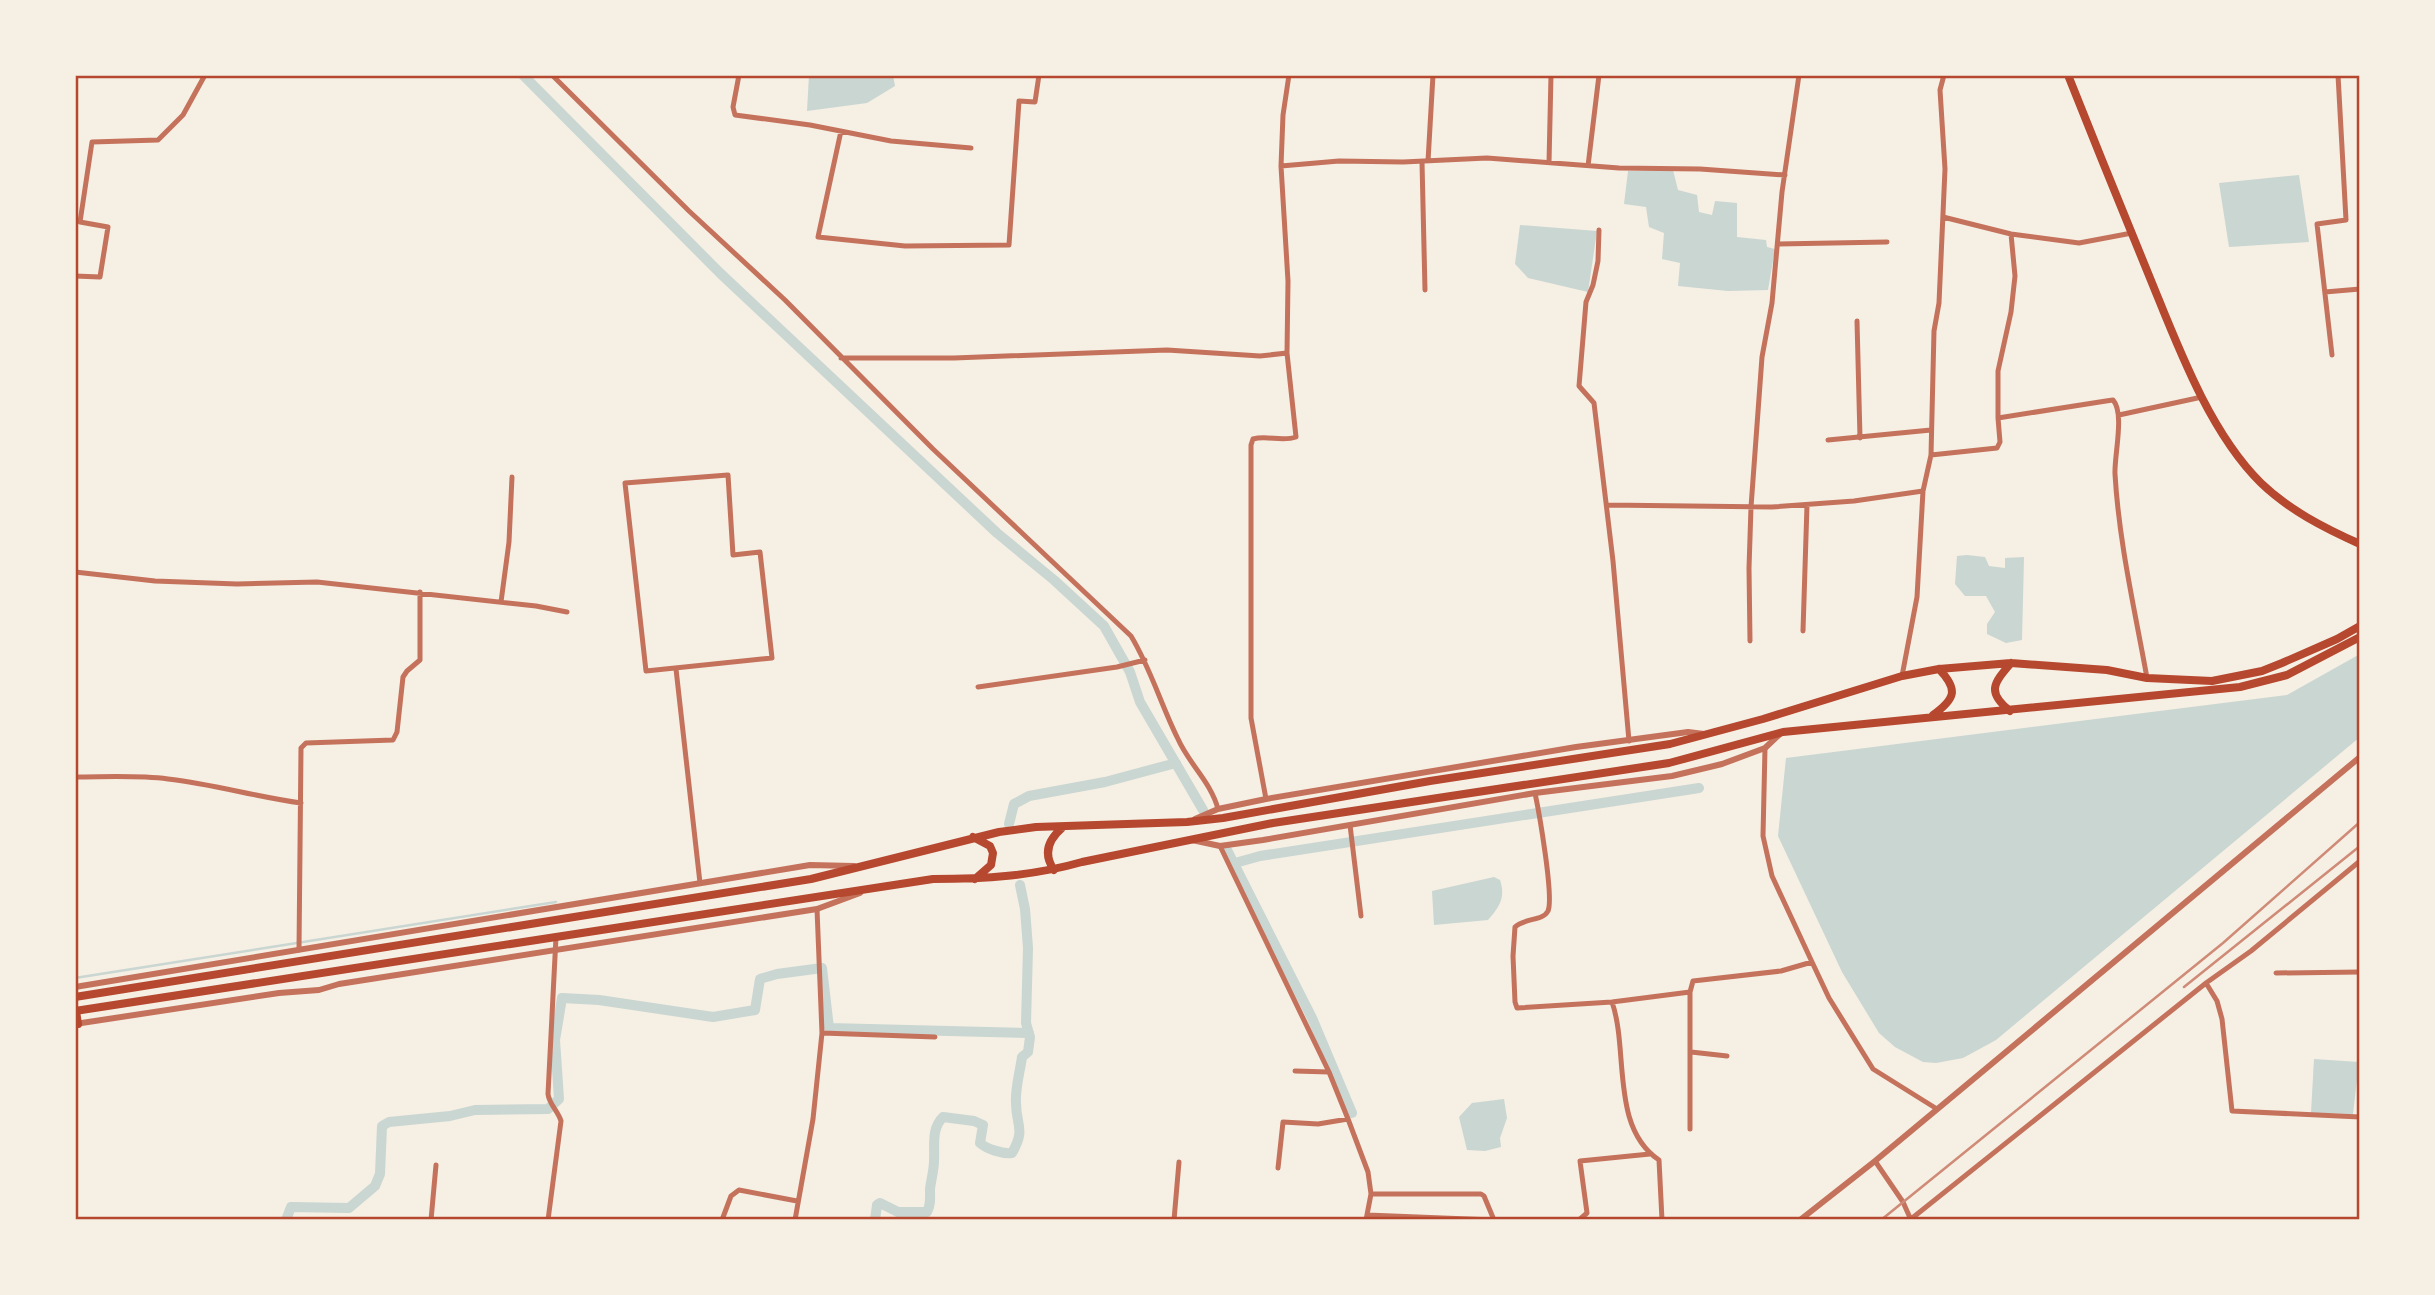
<svg xmlns="http://www.w3.org/2000/svg" width="2435" height="1295" font-family="'DejaVu Sans',sans-serif">
  <rect width="100%" height="100%" fill="#f6efe4"/>
  <path fill="#c9d6d2" d="M 809,75 L 893,75 L 895,86 L 867,103 L 807,111 Z
    M 1673,170 L 1678,190 L 1697,195 L 1699,212 L 1712,215 L 1715,201 L 1737,203 L 1737,237 L 1766,240 L 1767,247 L 1775,249 L 1768,290 L 1728,291 L 1678,286 L 1680,263 L 1662,259 L 1664,233 L 1649,227 L 1646,207 L 1624,204 L 1628,171 Z
    M 2299,175 L 2309,242 L 2229,247 L 2219,183 Z
    M 1520,225 L 1597,231 L 1588,292 L 1528,278 L 1515,264 Z
    M 1967,555 L 1985,557 L 1989,566 L 2005,568 L 2005,558 L 2024,557 L 2022,640 L 2006,643 L 1987,634 L 1987,624 L 1995,612 L 1986,596 L 1965,596 L 1955,584 L 1957,556 Z
    M 2360,654 L 2360,737 L 1996,1040 L 1963,1058 L 1936,1063 L 1923,1062 L 1895,1047 L 1879,1033 L 1842,972 L 1778,836 L 1786,758 L 2287,695 Z
    M 1494,877 L 1500,880 C 1506,898 1499,907 1488,920 L 1434,925 L 1432,891 Z
    M 2314,1059 L 2359,1062 L 2353,1114 L 2311,1113 Z
    M 1504,1099 L 1507,1118 L 1500,1138 L 1501,1147 L 1485,1151 L 1467,1150 L 1459,1117 L 1472,1103 Z"/>
  <g fill="none" stroke-linecap="round" stroke-linejoin="round">
    <path stroke="#c9d6d2" stroke-width="2.5" d="M 75,978 L 556,902"/>
    <path stroke="#c9d6d2" stroke-width="10" d="M 523,75 L 720,273 L 997,533 L 1054,580 L 1104,626 L 1130,672 L 1140,702 L 1203,810
      M 1009,824 L 1014,804 L 1029,796 L 1105,782 L 1176,763
      M 1227,850 L 1312,1018 L 1352,1113
      M 1235,863 L 1260,856 L 1699,788
      M 286,1220 L 291,1207 L 349,1208 L 375,1186 L 380,1174 L 382,1126 L 389,1122 L 450,1116 L 475,1110 L 548,1109 L 559,1099 L 555,1040 L 562,998 L 599,1000 L 713,1017 L 755,1010 L 760,979 L 777,974 L 822,968 L 829,1028 L 1029,1033
      M 875,1220 L 877,1205 L 880,1203 L 898,1212 L 927,1212 C 931,1205 930,1198 930,1189 C 931,1180 934,1170 934,1161 C 935,1144 931,1129 943,1117 L 974,1121 L 983,1125 L 980,1143 C 987,1149 1002,1154 1012,1153 C 1026,1129 1016,1126 1016,1103 C 1015,1088 1020,1072 1022,1057 L 1028,1052 L 1030,1037 L 1026,1023 L 1028,948 L 1025,909 L 1020,885"/>
    <path stroke="#c5725c" stroke-width="5" d="M 552,75 L 689,211 L 785,300 L 933,449 L 1131,636 C 1151,669 1161,705 1178,739 C 1189,764 1211,782 1218,809
      M 739,75 L 733,107 L 735,115 L 810,125 L 891,141 L 971,148
      M 841,131 L 818,237 L 905,246 L 1009,245 L 1019,101 L 1035,102 L 1039,75
      M 1428,161 L 1433,75
      M 1422,162 L 1425,290
      M 1549,163 L 1551,75
      M 1281,166 L 1339,161 L 1403,162 L 1487,158 L 1619,168 L 1700,169 L 1785,175
      M 1588,166 L 1599,75
      M 1943,217 L 2011,234 L 2079,243 L 2132,233
      M 1599,230 L 1598,261 L 1593,285 L 1586,302 L 1579,386 L 1594,403 L 1613,561 L 1629,741
      M 2011,234 L 2015,276 L 2011,312 L 1998,371 L 1998,418 L 2106,401 L 2113,400 C 2125,413 2114,456 2115,474 C 2119,543 2135,611 2147,678
      M 1778,244 L 1887,242
      M 75,276 L 100,277 L 108,227 L 80,222 L 92,142 L 158,140 L 183,115 L 205,75
      M 2325,292 L 2360,289
      M 1857,321 L 1860,438
      M 2332,355 L 2317,224 L 2346,220 L 2338,75
      M 841,358 L 954,358 L 1167,350 L 1260,356 L 1287,353
      M 2119,415 L 2202,397
      M 1828,440 L 1931,430
      M 1931,455 L 1997,448 L 2000,442 L 1998,418
      M 728,475 L 733,555 L 760,552 L 772,658 L 646,671 L 625,483 Z
      M 1607,505 L 1772,507 L 1854,501 L 1923,491
      M 75,572 L 155,581 L 237,584 L 317,582 L 536,606 L 567,612
      M 501,602 L 509,542 L 512,477
      M 1803,631 L 1807,505
      M 1750,641 L 1749,568 L 1751,507 L 1762,357 L 1772,303 L 1782,192 L 1799,75
      M 676,669 L 700,883
      M 1902,676 L 1917,597 L 1923,491 L 1931,455 L 1934,331 L 1939,303 L 1945,169 L 1940,90 L 1944,75
      M 978,687 L 1117,667 L 1145,660
      M 1765,748 L 1763,836 L 1772,876 L 1812,962 L 1829,998 L 1873,1069 L 1937,1109
      M 75,777 C 106,777 137,775 168,779 C 213,784 256,797 301,803
      M 1535,793 C 1539,812 1554,897 1548,911 C 1543,921 1524,918 1515,927 L 1513,956 L 1515,1002 L 1517,1008 L 1612,1002 L 1690,992
      M 1266,799 L 1251,718 L 1251,445 L 1253,439 C 1267,435 1282,442 1296,437 L 1287,353 L 1288,281 L 1281,166 L 1283,115 L 1289,75
      M 1350,825 L 1361,916
      M 1220,846 L 1329,1072 L 1348,1119 L 1368,1172 L 1371,1194 L 1366,1220
      M 299,950 L 301,748 L 306,743 L 393,740 L 397,732 L 403,677 L 407,671 L 420,660 L 420,592
      M 2276,973 L 2360,972
      M 2206,983 L 2217,1001 L 2222,1019 L 2232,1111 L 2360,1117
      M 1612,1002 C 1629,1051 1610,1127 1659,1160 L 1662,1220
      M 822,1033 L 935,1037
      M 1691,1052 L 1727,1056
      M 1295,1071 L 1329,1072
      M 1690,1129 L 1690,992 L 1693,981 L 1781,971 L 1812,962
      M 1875,1161 L 1903,1202 L 1911,1220
      M 1278,1168 L 1283,1122 L 1318,1124 L 1348,1119
      M 1371,1194 L 1481,1194 L 1484,1196 L 1494,1220
      M 1367,1215 L 1494,1220
      M 1911,1219 L 2206,983 L 2251,951 L 2360,861
      M 431,1220 L 436,1165
      M 548,1220 L 561,1121 C 558,1111 549,1104 548,1094 L 556,937
      M 722,1220 L 731,1196 L 739,1190 L 797,1201
      M 795,1220 L 813,1119 L 822,1033 L 817,909
      M 1174,1220 L 1179,1162
      M 1579,1220 L 1587,1213 L 1580,1161 L 1650,1154"/>
    <path stroke="#c5725c" stroke-width="6" d="M 1195,819 L 1218,809 L 1266,799 L 1576,747 L 1688,732 L 1704,734
      M 1192,840 L 1220,846 L 1263,840 L 1535,793 L 1672,776 L 1722,764 L 1765,748 L 1781,733
      M 75,987 L 810,865 L 854,866
      M 75,1024 L 279,993 L 319,990 L 339,984 L 817,909 L 860,893
      M 1800,1220 L 1875,1161 L 2360,757"/>
    <path stroke="#b5482f" stroke-width="8" d="M 2068,75 C 2095,143 2122,210 2150,278 C 2177,344 2209,432 2261,483 C 2289,510 2324,528 2360,544
      M 2010,711 C 1986,692 1994,683 2011,663
      M 1933,715 C 1955,699 1959,690 1939,669
      M 973,837 L 990,846 L 993,853 L 991,865 L 975,879
      M 1054,870 C 1043,854 1048,840 1062,828
      M 75,997 L 811,879 L 999,832 L 1036,827 L 1187,822 L 1223,818 L 1430,781 L 1670,744 L 1763,719 L 1902,676 L 1939,669 L 2011,663 L 2107,670 L 2147,678 L 2212,681 L 2262,671 L 2282,663 L 2337,639 L 2360,626
      M 75,1011 L 933,879 C 984,879 1033,876 1082,862 L 1273,823 L 1669,763 L 1783,732 L 2240,687 L 2287,675 L 2360,637
      M 76,1011 L 78,1024"/>
    <path stroke="#cf8b77" stroke-width="2.5" d="M 2184,987 L 2360,846
      M 1881,1220 L 2223,943 L 2360,822"/>
  </g>
  <rect width="2435" height="1295" fill="none" stroke="#f6efe4" stroke-width="154"/>
  <rect x="77" y="77" width="2281" height="1141" fill="none" stroke="#b5482f" stroke-width="2.5"/>
</svg>
